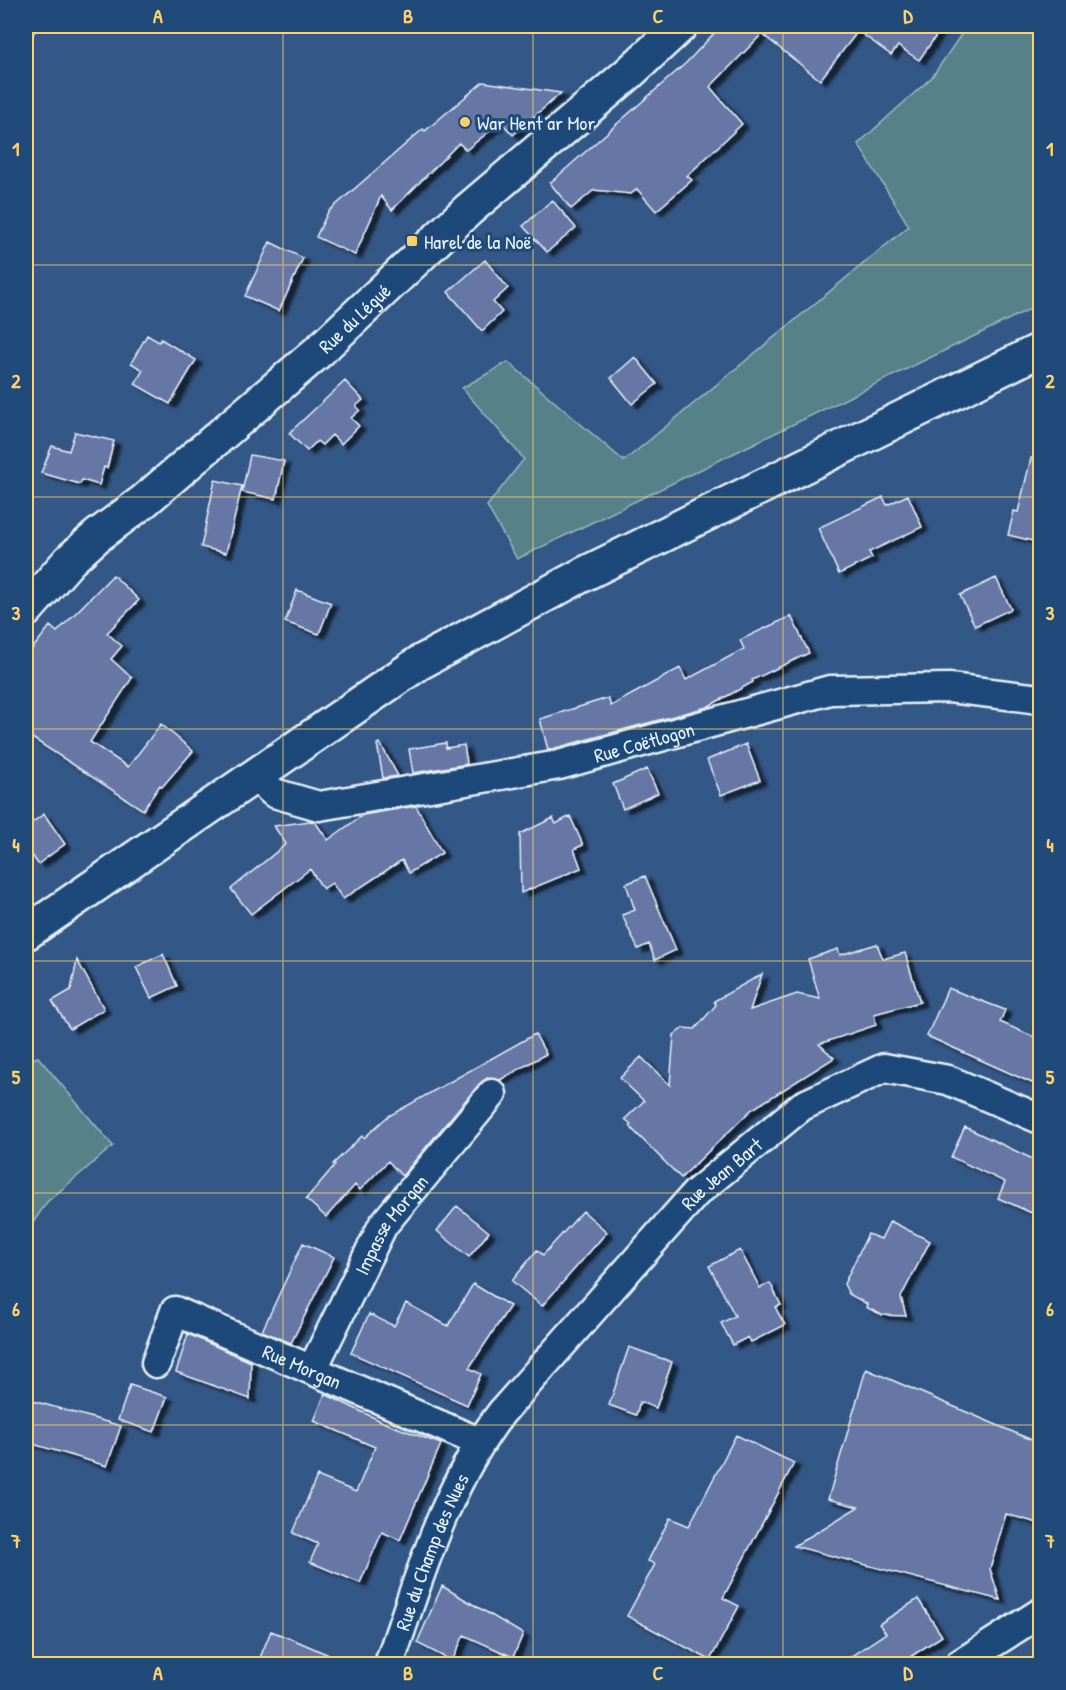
<svg xmlns="http://www.w3.org/2000/svg" width="1066" height="1690" font-family="'Patrick Hand',sans-serif">
  <defs>
    <filter id="shadow"><feDropShadow dx="6" dy="4" stdDeviation="1.5" flood-color="#0009"/></filter>
  </defs>
  <rect width="100%" height="100%" fill="#335786"/>
  <filter id="ink" filterUnits="userSpaceOnUse"><feTurbulence type="fractalNoise" baseFrequency=".0167" numOctaves="2"/><feDisplacementMap in="SourceGraphic" scale="12" xChannelSelector="R" yChannelSelector="G"/><feConvolveMatrix kernelMatrix="1 2 1 2 8 2 1 2 1" color-interpolation-filters="sRGB"/></filter>
  <g filter="url(#ink)">
    <path fill="#568188" stroke="#9fb9c0" stroke-width="1.5" d="M 26,26 L 38,26 L 26,49 Z
      M 967,26 L 1040,26 L 1040,304 L 517,559 L 487,506 L 524,459 L 462,388 L 508,362 L 624,461 L 909,226 L 858,144 L 932,77 Z
      M 38,1057 L 113,1146 L 47,1202 L 26,1233 L 26,1062 Z"/>
    <path fill="#6676a5" stroke="#e8f1f8" stroke-width="1.5" filter="url(#shadow)" d="M 721,26 L 943,26 L 919,60 L 898,46 L 891,55 L 858,31 L 820,80 L 762,34 L 710,87 L 742,124 L 687,176 L 692,180 L 656,211 L 637,189 L 631,194 L 594,190 L 571,209 L 550,183 L 686,63 Z
      M 483,82 L 561,93 L 513,135 L 501,122 L 466,150 L 459,143 L 392,210 L 381,196 L 355,255 L 316,237 L 328,212 L 423,129 L 425,131 Z
      M 552,200 L 576,228 L 547,252 L 523,226 Z
      M 270,242 L 303,258 L 279,311 L 245,296 Z
      M 485,260 L 508,288 L 493,302 L 502,312 L 482,331 L 448,292 Z
      M 147,335 L 159,342 L 161,339 L 196,360 L 170,404 L 135,384 L 143,370 L 131,363 Z
      M 635,357 L 657,384 L 632,404 L 611,378 Z
      M 345,381 L 363,400 L 356,406 L 360,410 L 351,418 L 359,426 L 341,444 L 332,435 L 322,445 L 317,441 L 307,451 L 289,433 Z
      M 75,432 L 114,441 L 107,468 L 104,467 L 99,485 L 82,480 L 80,484 L 41,473 L 52,446 L 69,451 Z
      M 250,455 L 284,461 L 276,499 L 242,492 Z
      M 1031,458 L 1041,459 L 1041,543 L 1008,535 L 1014,511 L 1018,512 Z
      M 215,480 L 242,486 L 226,553 L 201,547 Z
      M 908,495 L 922,527 L 869,552 L 872,558 L 839,574 L 818,528 L 883,497 L 887,505 Z
      M 113,575 L 139,600 L 107,633 L 122,646 L 111,659 L 132,678 L 90,742 L 128,767 L 161,724 L 193,751 L 162,787 L 160,785 L 143,810 L 26,734 L 26,657 L 50,626 L 57,632 Z
      M 996,578 L 1011,609 L 975,626 L 960,595 Z
      M 297,590 L 331,603 L 319,634 L 285,622 Z
      M 791,616 L 809,653 L 752,680 L 753,682 L 707,707 L 548,750 L 540,719 L 608,698 L 611,706 L 680,668 L 686,680 L 744,649 L 740,640 Z
      M 380,743 L 398,776 L 383,778 L 377,744 Z
      M 446,743 L 446,748 L 464,745 L 467,764 L 413,773 L 409,749 Z
      M 746,744 L 760,780 L 721,795 L 707,760 Z
      M 647,769 L 658,793 L 623,809 L 613,784 Z
      M 416,806 L 442,853 L 409,873 L 402,860 L 343,899 L 332,883 L 323,889 L 310,869 L 251,914 L 231,889 L 286,844 L 274,826 L 310,821 L 315,822 L 328,840 L 363,815 Z
      M 44,814 L 65,844 L 38,864 L 26,846 L 26,827 Z
      M 570,816 L 583,845 L 574,849 L 581,868 L 521,893 L 520,834 L 553,818 L 556,824 Z
      M 645,876 L 676,950 L 655,960 L 649,944 L 638,949 L 622,915 L 635,910 L 626,884 Z
      M 877,944 L 883,959 L 905,953 L 920,1002 L 874,1014 L 876,1025 L 819,1044 L 834,1058 L 751,1110 L 681,1178 L 629,1126 L 631,1124 L 625,1119 L 644,1101 L 620,1078 L 641,1057 L 670,1085 L 674,1035 L 683,1028 L 695,1029 L 716,1005 L 714,1001 L 762,974 L 750,1010 L 797,994 L 820,999 L 808,959 L 838,949 L 840,955 Z
      M 163,954 L 177,986 L 151,998 L 136,967 Z
      M 77,960 L 104,1009 L 70,1029 L 52,1001 L 71,990 Z
      M 948,988 L 1005,1010 L 1000,1022 L 1041,1040 L 1041,1087 L 927,1036 Z
      M 535,1034 L 546,1054 L 500,1080 L 487,1078 L 480,1083 L 402,1176 L 388,1161 L 360,1190 L 355,1185 L 326,1217 L 306,1199 L 335,1165 L 333,1164 L 362,1136 L 364,1138 L 387,1117 Z
      M 965,1127 L 1041,1163 L 1041,1217 L 998,1198 L 1005,1182 L 951,1157 Z
      M 457,1206 L 489,1232 L 469,1257 L 437,1231 Z
      M 583,1211 L 607,1232 L 542,1306 L 512,1281 L 537,1250 L 543,1255 Z
      M 890,1221 L 930,1241 L 901,1297 L 906,1316 L 882,1315 L 866,1307 L 867,1304 L 849,1294 L 844,1284 L 868,1234 L 881,1239 Z
      M 303,1243 L 334,1257 L 291,1343 L 262,1331 Z
      M 740,1250 L 760,1288 L 770,1283 L 781,1305 L 775,1307 L 785,1325 L 751,1342 L 748,1337 L 733,1345 L 721,1323 L 735,1316 L 709,1266 Z
      M 473,1284 L 510,1306 L 469,1368 L 481,1374 L 467,1405 L 351,1353 L 369,1314 L 394,1326 L 406,1303 L 448,1326 Z
      M 188,1334 L 251,1362 L 250,1399 L 176,1372 Z
      M 629,1347 L 672,1362 L 656,1408 L 640,1402 L 636,1415 L 609,1405 Z
      M 866,1369 L 1041,1444 L 1041,1524 L 1006,1514 L 990,1569 L 1000,1600 L 794,1546 L 858,1507 L 828,1499 Z
      M 130,1385 L 167,1397 L 154,1432 L 118,1420 Z
      M 325,1394 L 385,1423 L 441,1444 L 400,1540 L 382,1532 L 360,1583 L 310,1562 L 318,1544 L 293,1533 L 317,1476 L 356,1492 L 375,1447 L 314,1421 Z
      M 26,1399 L 121,1426 L 107,1466 L 26,1442 Z
      M 736,1435 L 794,1463 L 723,1598 L 739,1606 L 710,1660 L 627,1616 L 655,1564 L 648,1561 L 670,1518 L 689,1526 Z
      M 442,1586 L 523,1634 L 513,1657 L 464,1635 L 452,1661 L 417,1643 Z
      M 918,1599 L 942,1636 L 898,1665 L 838,1665 L 886,1633 L 879,1624 Z
      M 271,1631 L 299,1642 L 352,1665 L 257,1665 Z"/>
    <g fill="none" stroke-linecap="round" stroke-linejoin="round">
      <defs>
        <g id="minor">
          <path id="s1" d="M 255,776 L 274,793 L 319,806 L 559,765 L 830,690 L 949,688 L 1040,699"/>
          <path id="s2" d="M 156,1363 L 175,1311 L 479,1442"/>
          <path id="s3" d="M 312,1370 L 383,1225 L 492,1094"/>
          <path id="s4" d="M 389,1664 C 419,1578 446,1484 502,1412 L 696,1193 L 802,1106 L 884,1068 L 948,1080 L 1040,1119"/>
          <path d="M 960,1664 L 1040,1613"/>
        </g>
        <g id="tertiary">
          <path id="s5" d="M 26,610 L 70,560 L 97,536 L 144,501 L 319,351 L 468,210 L 628,74 L 680,26"/>
        </g>
        <path id="secondary" d="M 26,933 L 419,663 L 584,574 L 1040,350"/>
      </defs>
      <use href="#minor" stroke="#e8f1f8" stroke-width="33"/>
      <use href="#tertiary" stroke="#e8f1f8" stroke-width="38"/>
      <use href="#secondary" stroke="#e8f1f8" stroke-width="38"/>
      <use href="#minor" stroke="#1f4a7a" stroke-width="28"/>
      <use href="#tertiary" stroke="#1f4a7a" stroke-width="33"/>
      <use href="#secondary" stroke="#1f4a7a" stroke-width="33"/>
    </g>
  </g>
  <path fill="none" stroke="#ffd166" stroke-width="1.5" stroke-opacity="0.55" d="M 283,26 L 283,1664M 533,26 L 533,1664M 783,26 L 783,1664M 26,265 L 1040,265M 26,497 L 1040,497M 26,729 L 1040,729M 26,961 L 1040,961M 26,1193 L 1040,1193M 26,1425 L 1040,1425"/>
  <g fill="#ffd166" stroke="#1f4a7a" stroke-width="2">
    <circle cx="465" cy="122" r="6"/>
    <rect x="406" y="235" width="12" height="12" rx="3"/>
  </g>
  <g text-anchor="middle" dominant-baseline="central" stroke-width="6" stroke-linejoin="round" paint-order="stroke">
    <g font-size="20" fill="#e8f1f8" stroke="#1f4a7a" text-anchor="start">
      <text x="477" y="122">War Hent ar Mor</text>
      <text x="424" y="241">Harel de la Noë</text>
    </g>
    <g font-size="20" fill="#e8f1f8" stroke="#1f4a7a">
      <text stroke="none"><textPath href="#s5" startOffset="440">Rue du Légué</textPath></text>
      <text stroke="none"><textPath href="#s1" startOffset="404">Rue Coëtlogon</textPath></text>
      <text stroke="none"><textPath href="#s4" startOffset="602">Rue Jean Bart</textPath></text>
      <text stroke="none"><textPath href="#s3" startOffset="166">Impasse Morgan</textPath></text>
      <text stroke="none"><textPath href="#s2" startOffset="194">Rue Morgan</textPath></text>
      <text stroke="none"><textPath href="#s4" startOffset="120">Rue du Champ des Nues</textPath></text>
    </g>
  </g>
  <rect width="1066" height="1690" fill="none" stroke="#1f4a7a" stroke-width="66"/>
  <rect x="33" y="33" width="1000" height="1624" fill="none" stroke="#ffd166" stroke-width="2"/>
  <g font-size="20" text-anchor="middle" font-weight="bold" fill="#ffd166">
    <text x="158" y="23">A</text>
    <text x="408" y="23">B</text>
    <text x="658" y="23">C</text>
    <text x="908" y="23">D</text>
    <text x="16" y="156">1</text>
    <text x="1050" y="156">1</text>
    <text x="16" y="388">2</text>
    <text x="1050" y="388">2</text>
    <text x="16" y="620">3</text>
    <text x="1050" y="620">3</text>
    <text x="16" y="852">4</text>
    <text x="1050" y="852">4</text>
    <text x="16" y="1084">5</text>
    <text x="1050" y="1084">5</text>
    <text x="16" y="1316">6</text>
    <text x="1050" y="1316">6</text>
    <text x="16" y="1548">7</text>
    <text x="1050" y="1548">7</text>
    <text x="158" y="1680">A</text>
    <text x="408" y="1680">B</text>
    <text x="658" y="1680">C</text>
    <text x="908" y="1680">D</text>
  </g>
</svg>
